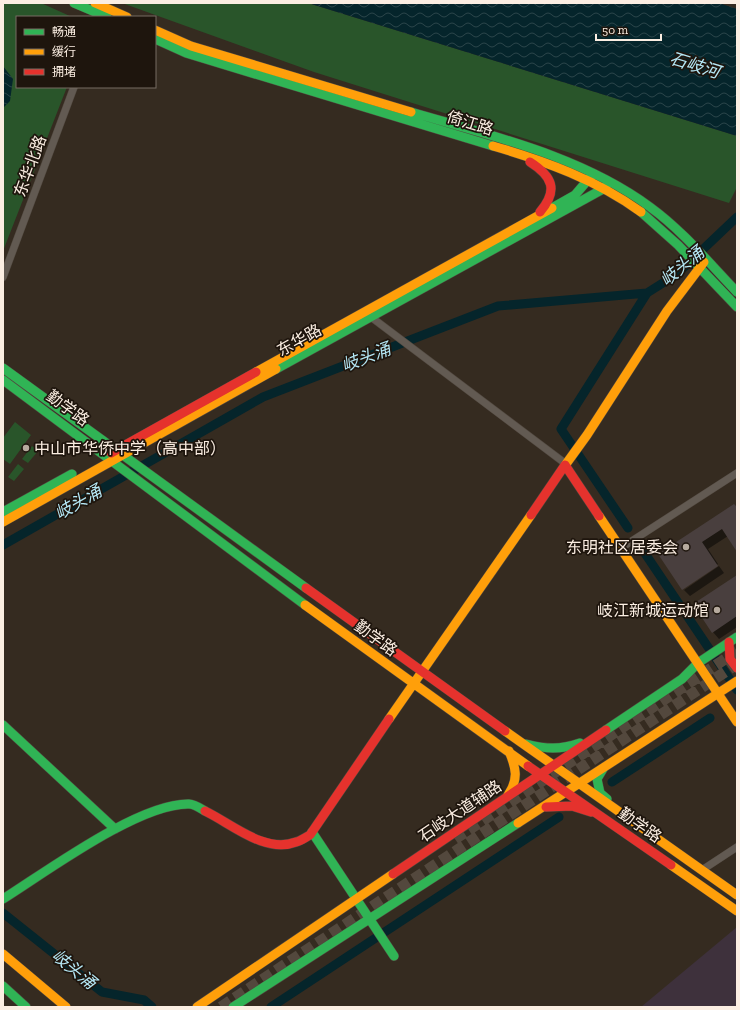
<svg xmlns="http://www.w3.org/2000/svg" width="740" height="1010" font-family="'Zilla Slab','Noto Sans SC',serif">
  <defs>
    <pattern id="water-waves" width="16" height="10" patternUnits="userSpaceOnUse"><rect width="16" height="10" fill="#05252b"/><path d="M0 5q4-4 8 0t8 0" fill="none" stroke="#2a4549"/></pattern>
  </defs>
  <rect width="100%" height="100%" fill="#352b20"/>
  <path fill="#3e313c" d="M 737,927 L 737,1007 L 641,1007 Z"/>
  <path fill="#29552a" d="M 3,3 L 41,3 L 72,17 L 17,17 L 17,87 L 67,87 L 3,251 Z
    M 122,3 L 308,3 L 737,136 L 737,187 L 729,203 L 314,72 Z
    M 15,422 L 31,435 L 10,464 L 3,459 L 3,438 Z
    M 32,446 L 38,451 L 28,463 L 22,459 Z
    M 18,464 L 24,469 L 14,481 L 8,477 Z"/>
  <path fill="url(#water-waves)" d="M 308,3 L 719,3 L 737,9 L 737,136 Z
    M 3,66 L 13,79 L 10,101 L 3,108 Z"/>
  <path fill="#0007" d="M 737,508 L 737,550 L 728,536 L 708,549 L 718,564 L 683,588 L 659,554 Z
    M 719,566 L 724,573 L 690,596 L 684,590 Z
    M 737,576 L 737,627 L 719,639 L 713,632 Z"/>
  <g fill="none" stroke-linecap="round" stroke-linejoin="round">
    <path stroke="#05252b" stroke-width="9" d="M 628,528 L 561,429 L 647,293
      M 3,545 L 263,397 L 498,306 L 647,293 L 677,274 L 737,217
      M 642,549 L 737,690
      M 612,782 L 710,718
      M 3,913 L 102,992 L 144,1000 L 152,1007
      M 271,1007 L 559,817"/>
  </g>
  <path fill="#493f3e" d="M 734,504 L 737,507 L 737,552 L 722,529 L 702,542 L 718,566 L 682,590 L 658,554 Z
    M 737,575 L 737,616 L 712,633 L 693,604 Z"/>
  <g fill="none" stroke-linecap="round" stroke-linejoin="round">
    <path stroke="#53483d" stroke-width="11" stroke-dasharray="11 5.5" stroke-linecap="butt" d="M 455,839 L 737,651
      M 221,1007 L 737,664"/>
    <defs>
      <path id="street" d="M 3,277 L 74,87
        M 371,317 L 566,464
        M 621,548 L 737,473
        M 702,870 L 737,847"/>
      <path id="fast" d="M 74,3 L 107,17
        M 155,39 L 186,53 L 493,146
        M 411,112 C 492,136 581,156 650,207 C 683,231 709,263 737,292
        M 552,208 L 575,195 L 593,174
        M 641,212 L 678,245 L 737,307
        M 3,368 L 306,588
        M 276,369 L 603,189 L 609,182
        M 3,380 L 305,605
        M 3,512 L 72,474
        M 3,725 L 115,829
        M 606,730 L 682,679 L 698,663 L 737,637
        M 526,744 C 546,749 560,750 580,743
        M 603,769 L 597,779 L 600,793 L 607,799
        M 312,832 L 394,956
        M 3,899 C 46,872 139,803 189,804 C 194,804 200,808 205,811
        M 3,986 L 26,1007
        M 233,1007 L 518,823"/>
      <path id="slow" d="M 95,3 L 127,17
        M 155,30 L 191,46 L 411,112
        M 493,146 C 545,161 597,180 641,212
        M 256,372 L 552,208
        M 566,464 L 587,435 L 667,311 L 704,262
        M 599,516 L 737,722
        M 3,522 L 276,369
        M 305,605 L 528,766
        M 389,719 L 531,515
        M 505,731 L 737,895
        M 508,795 C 519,779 516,768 509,751
        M 518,823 L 737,681
        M 671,865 L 737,911
        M 3,954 L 66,1007
        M 197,1007 L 393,874"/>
      <path id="jam" d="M 530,162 C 552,176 559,190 540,212
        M 111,453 L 256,372
        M 531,515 L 565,465 L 599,516
        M 306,588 L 505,731
        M 729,642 L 730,659 L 737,668
        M 528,766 L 671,865
        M 546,807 L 572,806 L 591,812
        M 205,811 C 232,824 265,854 296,842 C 301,841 306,837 310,835 L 389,719
        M 393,874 L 606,730"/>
    </defs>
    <use href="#street" stroke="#51483f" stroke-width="8"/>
    <use href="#fast" stroke="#51483f" stroke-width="10"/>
    <use href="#slow" stroke="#51483f" stroke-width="10"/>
    <use href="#jam" stroke="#51483f" stroke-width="10"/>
    <use href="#street" stroke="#625a52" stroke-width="7"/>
    <use href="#fast" stroke="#30b455" stroke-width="9"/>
    <use href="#slow" stroke="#ff9f0a" stroke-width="9"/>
    <use href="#jam" stroke="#e5322d" stroke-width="9"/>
  </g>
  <g fill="#b6aa9e" stroke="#1e150d" stroke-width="1.5">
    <circle cx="26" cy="448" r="4"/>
    <circle cx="686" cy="547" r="4"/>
    <circle cx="717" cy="610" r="4"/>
  </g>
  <g text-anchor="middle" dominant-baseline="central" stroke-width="3.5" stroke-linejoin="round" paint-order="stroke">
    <g font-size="16" fill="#fbeee2" stroke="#1e150d">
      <text transform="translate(470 123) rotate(17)">倚江路</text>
      <text transform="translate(30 166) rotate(-70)">东华北路</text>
      <text transform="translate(299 340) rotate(-29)">东华路</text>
      <text transform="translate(68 408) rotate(36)">勤学路</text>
      <text transform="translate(376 638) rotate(36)">勤学路</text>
      <text transform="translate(460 811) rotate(-34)">石岐大道辅路</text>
      <text transform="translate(640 825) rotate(35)">勤学路</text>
    </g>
    <g font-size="16" fill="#fbeee2" stroke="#1e150d" text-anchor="end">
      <text x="34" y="448" text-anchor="start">中山市华侨中学（高中部）</text>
      <text x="678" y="547">东明社区居委会</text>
      <text x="709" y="610">岐江新城运动馆</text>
    </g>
    <g font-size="17" font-style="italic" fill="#b5e8f6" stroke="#1e150d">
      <text transform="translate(695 65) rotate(17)">石岐河</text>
      <text transform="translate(682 266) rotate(-40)">岐头涌</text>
      <text transform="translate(366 357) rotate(-21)">岐头涌</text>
      <text transform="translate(78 502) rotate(-30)">岐头涌</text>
      <text transform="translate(74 969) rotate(39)">岐头涌</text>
    </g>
  </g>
  <rect width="740" height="1010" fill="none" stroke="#fbeee2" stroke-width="8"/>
  <rect x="16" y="16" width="140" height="72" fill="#1e150d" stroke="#766c62"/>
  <rect x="24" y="29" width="20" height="6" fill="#30b455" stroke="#766c62"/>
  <text x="52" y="36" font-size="12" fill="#fbeee2">畅通</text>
  <rect x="24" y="49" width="20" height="6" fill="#ff9f0a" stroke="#766c62"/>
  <text x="52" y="56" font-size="12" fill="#fbeee2">缓行</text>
  <rect x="24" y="69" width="20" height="6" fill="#e5322d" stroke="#766c62"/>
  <text x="52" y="76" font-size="12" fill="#fbeee2">拥堵</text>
  <path d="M596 34v6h65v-6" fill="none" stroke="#fbeee2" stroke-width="2"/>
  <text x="602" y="34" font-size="12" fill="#fbeee2" stroke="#1e150d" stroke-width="3" paint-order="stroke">50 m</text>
</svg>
